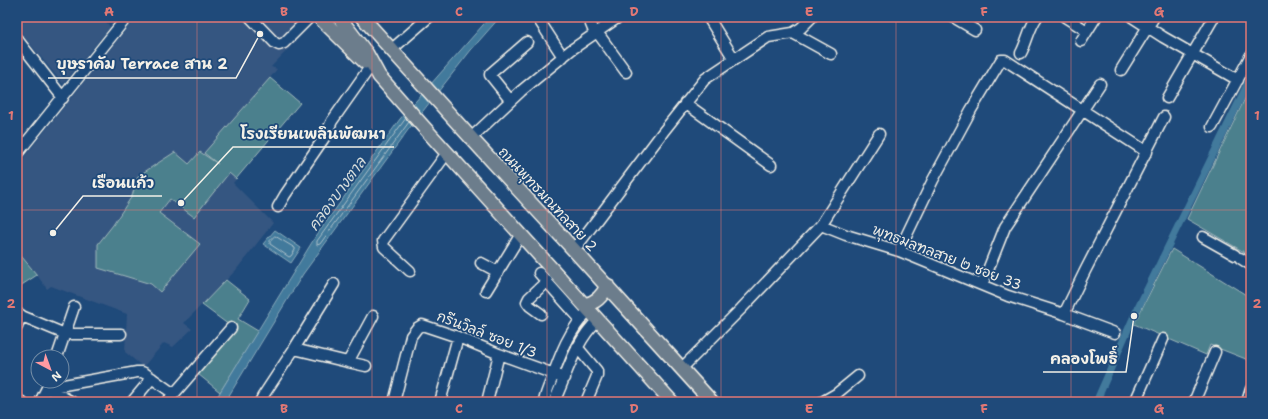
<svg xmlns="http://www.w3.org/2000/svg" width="1268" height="419" font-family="'Shantell Sans','Playpen Sans Thai',sans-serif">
  <rect width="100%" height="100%" fill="#1f4a7a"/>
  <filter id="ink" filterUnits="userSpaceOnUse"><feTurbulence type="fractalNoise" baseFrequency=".025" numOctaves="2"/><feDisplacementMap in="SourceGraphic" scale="8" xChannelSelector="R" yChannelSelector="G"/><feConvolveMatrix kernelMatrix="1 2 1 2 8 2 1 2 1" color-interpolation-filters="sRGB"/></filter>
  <g filter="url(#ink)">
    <path fill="#365681" d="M 17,17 L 103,17 L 110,27 L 63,84 L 17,28 Z
      M 136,17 L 310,17 L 314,22 L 271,67 L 277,69 L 270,78 L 300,103 L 233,183 L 273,223 L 236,270 L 184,323 L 192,329 L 173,347 L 164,343 L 143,367 L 125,352 L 127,314 L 51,286 L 47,289 L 37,275 L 17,251 L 17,166 Z"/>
    <path fill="#4c808d" stroke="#a0b8ba" d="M 270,78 L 300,103 L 236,179 L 229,173 L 194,217 L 170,199 L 159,213 L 200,244 L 160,292 L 151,284 L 98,268 L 98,244 L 113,225 L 132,196 L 138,176 L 175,152 L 189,164 L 200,152 L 218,164 L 204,153 Z
      M 1251,86 L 1251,256 L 1187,219 Z
      M 1172,249 L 1251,298 L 1251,361 L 1210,345 L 1206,355 L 1134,324 Z
      M 17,251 L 37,275 L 17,288 Z
      M 226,280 L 250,299 L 238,319 L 258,331 L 220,392 L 193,370 L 229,325 L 202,305 Z"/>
    <path fill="#427a9c" stroke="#89aaba" d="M 490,17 L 500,17 L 471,50 L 408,130 L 303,274 L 225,402 L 214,402 L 314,239 L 400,119 Z
      M 275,230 L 301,248 L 291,263 L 263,244 Z"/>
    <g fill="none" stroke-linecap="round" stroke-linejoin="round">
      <path stroke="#adc1ca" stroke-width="1" d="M 406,118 L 317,241 L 317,245 L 320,244 L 409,122
        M 275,236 L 295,248 L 295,250 L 291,256 L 289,257 L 270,244 L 270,241 Z"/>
      <path stroke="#427a9c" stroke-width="7" d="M 1096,402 L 1134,316 L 1251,77"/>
      <defs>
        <path id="minor" d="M 250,17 L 275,43 L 279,45 L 284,43 L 310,17
          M 537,17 L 563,57
          M 588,17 L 595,34
          M 708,17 L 734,59
          M 953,17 L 975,30
          M 1065,17 L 1087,31
          M 1132,17 L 1163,37 L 1238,80
          M 597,32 L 626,72
          M 793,33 L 831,54
          M 17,39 L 63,98
          M 1081,41 L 1096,17
          M 391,50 L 429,17
          M 1021,53 C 1027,42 1029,28 1037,17
          M 1121,70 L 1154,17
          M 1167,98 L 1214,17
          M 510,100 L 490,75 L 490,74 L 527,42
          M 685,103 L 771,165
          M 1212,127 L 1251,55
          M 471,138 L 521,91 L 571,50 L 619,17
          M 17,154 L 127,17
          M 278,207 L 285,195 L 324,138 L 332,121 L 370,67
          M 821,225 L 879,134
          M 1203,237 L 1235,255
          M 574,250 L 663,132 L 705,79 L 768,37 L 793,33 L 801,28 L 812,17
          M 899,251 L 933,180 L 971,110 L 1001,60 L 1005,60 L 1147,152
          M 1240,258 L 1251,265
          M 481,263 L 498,272
          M 410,271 L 384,247 L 383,241 L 447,153
          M 539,273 L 580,319
          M 982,285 L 1005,227 L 1100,84
          M 486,291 L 521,234
          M 17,314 L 65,334 L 121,334
          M 541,314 L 530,306 L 527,302 L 529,298 L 547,281
          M 1064,314 L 1085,271 L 1164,117
          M 17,327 L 21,315
          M 577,347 L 597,371 L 597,376 L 586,402
          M 294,349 L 348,362 L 373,316
          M 57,357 L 74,307
          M 348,362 L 366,366
          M 682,368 L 741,309 L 821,225 L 846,235 L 899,251 L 1008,296 L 1064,314 L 1115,333
          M 47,388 L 72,402
          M 17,399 L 22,402
          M 40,402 L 47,388 L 137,372 L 142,372 L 146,374 L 174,394
          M 132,402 L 152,378
          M 167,402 L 231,328
          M 260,402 L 263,396 L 294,349 L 334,284
          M 394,402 L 411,336 L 417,328 L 422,325 L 458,337 L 499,354 L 565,378
          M 440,402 L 458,337
          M 487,402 L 499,354
          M 544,402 C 545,395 548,388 551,381 C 560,355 569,330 589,310
          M 554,402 C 567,374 575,341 598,320
          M 822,402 L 836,394 L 858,376
          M 1135,402 L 1163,339
          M 1194,402 L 1215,352
          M 1247,402 L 1251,389"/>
        <path id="major" d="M 319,17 L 365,62
          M 339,17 L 367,54 L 379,76 L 420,123 L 672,402
          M 362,17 L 471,138 L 574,250 L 712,402
          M 584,305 C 596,303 603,296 607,285"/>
      </defs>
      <use href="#minor" stroke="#f4f1e8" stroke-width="13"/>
      <use href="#major" stroke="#f4f1e8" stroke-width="16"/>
      <use href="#minor" stroke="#1f4a7a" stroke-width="10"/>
      <use href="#major" stroke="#6c7d8c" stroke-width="13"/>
    </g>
  </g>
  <path fill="none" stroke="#e27875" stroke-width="1" stroke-opacity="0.55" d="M 197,17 L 197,402M 372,17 L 372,402M 547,17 L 547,402M 721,17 L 721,402M 896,17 L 896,402M 1071,17 L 1071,402M 17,210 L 1251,210"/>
  <g text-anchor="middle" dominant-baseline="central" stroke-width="3.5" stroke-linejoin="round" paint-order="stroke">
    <g font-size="14" fill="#f4f1e8" stroke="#1f4a7a">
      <text transform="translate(548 199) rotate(47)">ถนนพุทธมณฑลสาย 2</text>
      <text transform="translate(947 257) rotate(21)">พุทธมลฑลสาย ๒ ซอย 33</text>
      <text transform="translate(487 334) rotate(21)">กรีนวิลล์ ซอย 1/3</text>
    </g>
    <g font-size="15" font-style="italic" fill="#d9dfdd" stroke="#1f4a7a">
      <text transform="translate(337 194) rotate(-54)">คลองบางตาล</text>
    </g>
  </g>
  <path fill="none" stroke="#f4f1e8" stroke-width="1.5" d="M260 34L236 78H48M181 203L233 147H394M53 233L83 196H162M1134 316L1126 372H1043"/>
  <g fill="#f4f1e8" stroke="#1f4a7a" stroke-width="1.5">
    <circle cx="260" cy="34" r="4"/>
    <circle cx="181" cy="203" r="4"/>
    <circle cx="53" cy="233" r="4"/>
    <circle cx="1134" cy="316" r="4"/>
  </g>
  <g font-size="15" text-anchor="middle" font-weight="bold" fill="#f4f1e8" stroke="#1f4a7a" stroke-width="3.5" stroke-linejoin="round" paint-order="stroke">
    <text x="142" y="69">บุษราคัม Terrace สาน 2</text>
    <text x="313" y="139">โรงเรียนเพลินพัฒนา</text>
    <text x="123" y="188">เรือนแก้ว</text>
    <text x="1084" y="364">คลองโพธิ์</text>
  </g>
  <rect width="1268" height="419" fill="none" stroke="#1f4a7a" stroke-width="44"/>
  <g transform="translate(50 369) rotate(139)"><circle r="19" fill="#1f4a7a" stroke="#748da6"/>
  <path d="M0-3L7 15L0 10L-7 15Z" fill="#ff9aa2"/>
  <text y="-6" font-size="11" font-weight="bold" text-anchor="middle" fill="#f4f1e8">N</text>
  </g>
  <rect x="22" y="22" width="1224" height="375" fill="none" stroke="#e27875" stroke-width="1.5"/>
  <g font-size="13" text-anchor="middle" font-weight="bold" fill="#e27875">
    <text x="109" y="16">A</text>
    <text x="284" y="16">B</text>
    <text x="459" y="16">C</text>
    <text x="634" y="16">D</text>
    <text x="809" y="16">E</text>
    <text x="984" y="16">F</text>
    <text x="1159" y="16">G</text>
    <text x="11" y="120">1</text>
    <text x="1257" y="120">1</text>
    <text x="11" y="308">2</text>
    <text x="1257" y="308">2</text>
    <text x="109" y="413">A</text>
    <text x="284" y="413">B</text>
    <text x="459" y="413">C</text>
    <text x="634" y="413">D</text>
    <text x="809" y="413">E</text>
    <text x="984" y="413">F</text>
    <text x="1159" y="413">G</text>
  </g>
</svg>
